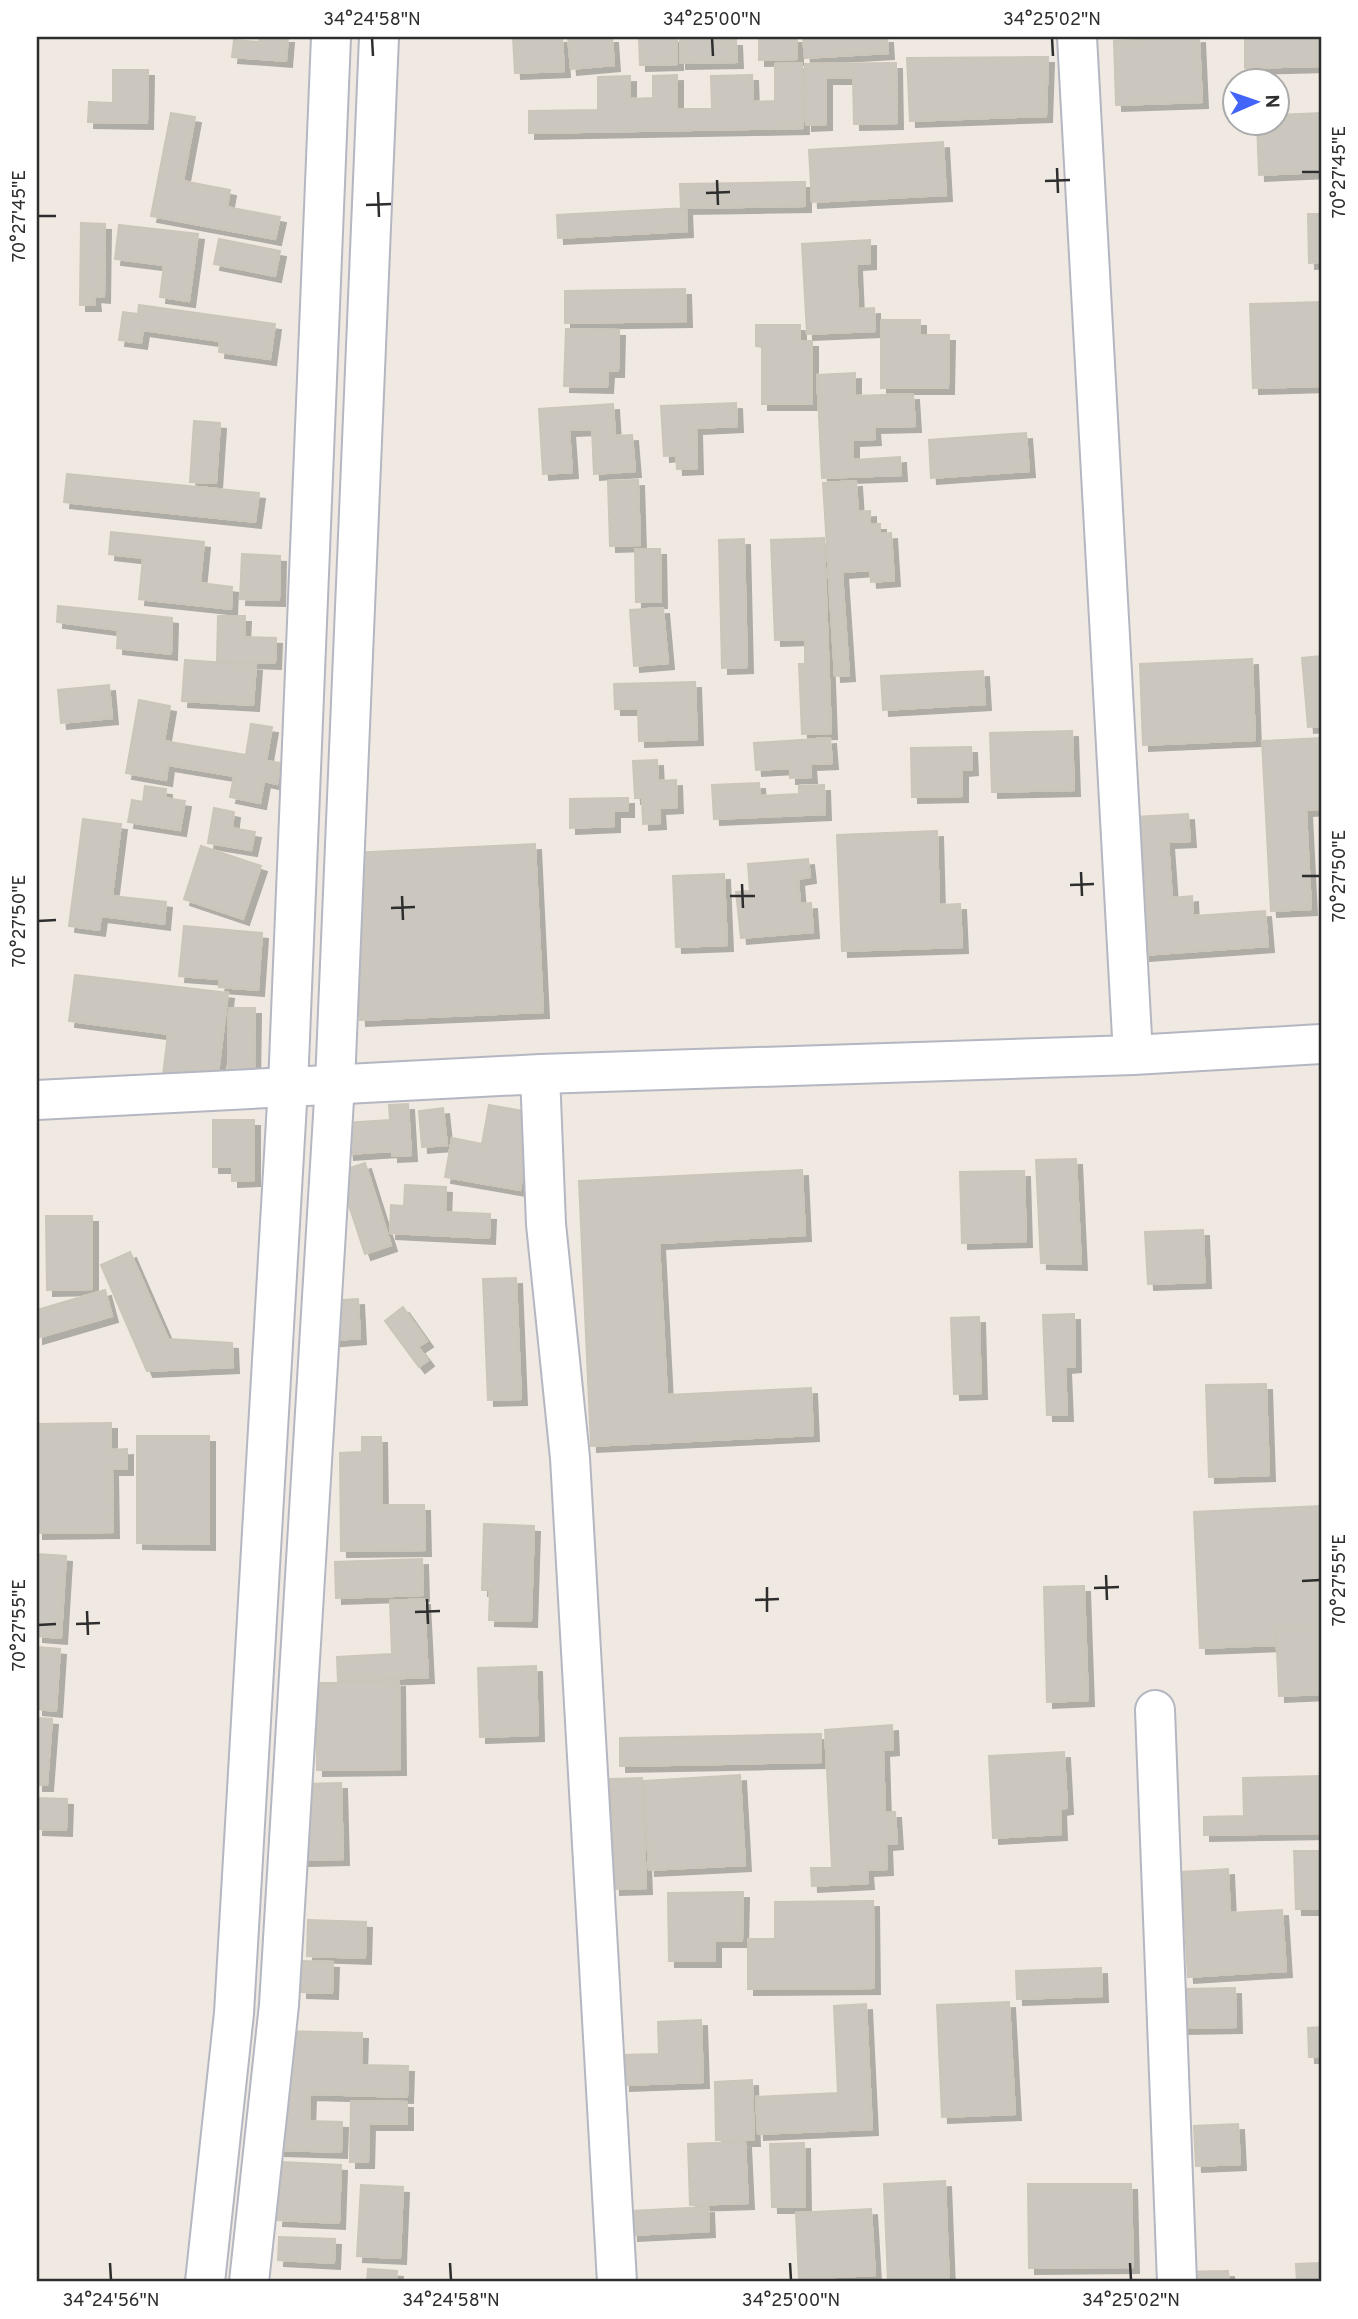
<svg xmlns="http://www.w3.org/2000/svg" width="1358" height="2319" font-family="Overpass,sans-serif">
  <defs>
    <filter id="shadow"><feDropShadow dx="6" dy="6" stdDeviation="0" flood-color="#0004"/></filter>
  </defs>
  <rect width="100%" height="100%" fill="#efe9e1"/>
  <path fill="#cbc7bf" stroke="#cbc5ba" stroke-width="2" filter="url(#shadow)" d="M 260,37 L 288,37 L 286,61 L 232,57 L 234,40 L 259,42 Z
    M 513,37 L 562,37 L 564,71 L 515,73 Z
    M 568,37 L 612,37 L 614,65 L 571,69 Z
    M 639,37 L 677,37 L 677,64 L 640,65 Z
    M 680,37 L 726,37 L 726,40 L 736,40 L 737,62 L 680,63 Z
    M 759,37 L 797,37 L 797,59 L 759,60 Z
    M 803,37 L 887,37 L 888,53 L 805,58 Z
    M 1199,37 L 1202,102 L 1116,105 L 1114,41 Z
    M 1245,37 L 1321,37 L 1321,66 L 1245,68 Z
    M 1048,57 L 1046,116 L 910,121 L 907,58 Z
    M 802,63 L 803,128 L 529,133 L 529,111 L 598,110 L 598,77 L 630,76 L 630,99 L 653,98 L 653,76 L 677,75 L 677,109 L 712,109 L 711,76 L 752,75 L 753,102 L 775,101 L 775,64 Z
    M 896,63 L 897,123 L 854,124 L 853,78 L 826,78 L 826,124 L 806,125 L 805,64 Z
    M 113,70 L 148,70 L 147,123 L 88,122 L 89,102 L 113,103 Z
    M 171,113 L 195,117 L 183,181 L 230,190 L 227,207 L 280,217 L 275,239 L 151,216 Z
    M 1321,113 L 1321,172 L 1259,175 L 1257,122 L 1278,122 L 1278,115 Z
    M 943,142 L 946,195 L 812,202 L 809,150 Z
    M 805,182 L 805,206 L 681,208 L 680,184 Z
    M 686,208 L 687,231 L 558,238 L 557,215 Z
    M 1308,214 L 1321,214 L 1321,262 L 1309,263 Z
    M 81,223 L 105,224 L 104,297 L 94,296 L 95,305 L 80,305 Z
    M 119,225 L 198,234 L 189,301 L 160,297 L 164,265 L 115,259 Z
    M 219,239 L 280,251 L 275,276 L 214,264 Z
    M 870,240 L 870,263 L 856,264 L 858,309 L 874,308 L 875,331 L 807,334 L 802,244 Z
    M 685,289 L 686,321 L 565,323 L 565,291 Z
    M 1321,302 L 1321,386 L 1253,388 L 1250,304 Z
    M 139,305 L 275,324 L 270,359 L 219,352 L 220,341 L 143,330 L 141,343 L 119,340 L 123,312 L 138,314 Z
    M 881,320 L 920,320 L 920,335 L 949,335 L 948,388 L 881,388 Z
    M 756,325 L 800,325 L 800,341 L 812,341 L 812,404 L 762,404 L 762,347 L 756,346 Z
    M 566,329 L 619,330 L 618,371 L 608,371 L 607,387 L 564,386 Z
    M 855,373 L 855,396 L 913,394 L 915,426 L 874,427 L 875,439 L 853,440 L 853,460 L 900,457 L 901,475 L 822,478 L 817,375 Z
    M 736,403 L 737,426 L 696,428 L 697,468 L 677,469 L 676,455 L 664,456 L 661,406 Z
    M 613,404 L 615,436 L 632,435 L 635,471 L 594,474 L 592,429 L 569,430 L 572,472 L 543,474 L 539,409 Z
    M 194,421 L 220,423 L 216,483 L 190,482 Z
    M 1026,433 L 1029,471 L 931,478 L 929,440 Z
    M 67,474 L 259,493 L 255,522 L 64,502 Z
    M 638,480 L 640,545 L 610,546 L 608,481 Z
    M 856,481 L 858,512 L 870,511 L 870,524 L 880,524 L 880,534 L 891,533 L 894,580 L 871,582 L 870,570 L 842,572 L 849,675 L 835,676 L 823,483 Z
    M 111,532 L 204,542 L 200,583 L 232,587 L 231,609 L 139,599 L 143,558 L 109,554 Z
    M 824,538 L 831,733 L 802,734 L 799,664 L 805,664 L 805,639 L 775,640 L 771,540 Z
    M 744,539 L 747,667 L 722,668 L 719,540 Z
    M 635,549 L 660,549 L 661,602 L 636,602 Z
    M 242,554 L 280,556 L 279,600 L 240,599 Z
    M 58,606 L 172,618 L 171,654 L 117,648 L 118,630 L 57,622 Z
    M 663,608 L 668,663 L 634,666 L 630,610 Z
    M 218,616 L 245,616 L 244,637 L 276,638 L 275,663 L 217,661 Z
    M 1321,656 L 1321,726 L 1308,727 L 1302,658 Z
    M 1252,659 L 1255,740 L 1143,745 L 1140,664 Z
    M 185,660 L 256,665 L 253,705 L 182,701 Z
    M 983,671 L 985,704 L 883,710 L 881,676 Z
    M 695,682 L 697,739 L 639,741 L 638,709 L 615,709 L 614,684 Z
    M 109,685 L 112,718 L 61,723 L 58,690 Z
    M 139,700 L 170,706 L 164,741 L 246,755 L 251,724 L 272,727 L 266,761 L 281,763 L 277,784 L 264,781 L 260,803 L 230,797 L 234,776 L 168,765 L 166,780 L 126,773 Z
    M 1072,731 L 1074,790 L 992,792 L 990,733 Z
    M 830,738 L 832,763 L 810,764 L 811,777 L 790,778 L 790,768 L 756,770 L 754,743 Z
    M 1321,738 L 1321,809 L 1306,810 L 1311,909 L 1271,911 L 1262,741 Z
    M 971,747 L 972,769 L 962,770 L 962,796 L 912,797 L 911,748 Z
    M 657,760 L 658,781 L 676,780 L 677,807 L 659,808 L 660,823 L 643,824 L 642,798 L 635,798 L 633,761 Z
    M 759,783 L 760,796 L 799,794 L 799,786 L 824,785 L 825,814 L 714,819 L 712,785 Z
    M 145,786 L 166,789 L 165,798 L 185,801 L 180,830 L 128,822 L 132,800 L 143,802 Z
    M 628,798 L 628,811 L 614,811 L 614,826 L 570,828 L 570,799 Z
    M 214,808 L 234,812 L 232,828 L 255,832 L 251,850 L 208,843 Z
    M 1188,814 L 1190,841 L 1168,842 L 1172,898 L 1192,896 L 1193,916 L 1265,911 L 1268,946 L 1144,955 L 1135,817 Z
    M 83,819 L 121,824 L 112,896 L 166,902 L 164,924 L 101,916 L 99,930 L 69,926 Z
    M 937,831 L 939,905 L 960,904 L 962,947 L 842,951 L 837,835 Z
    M 535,844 L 543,1012 L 360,1020 L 351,853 Z
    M 201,846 L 261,866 L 243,919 L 184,899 Z
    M 808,859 L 810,877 L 798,879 L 800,904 L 811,903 L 813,932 L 741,938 L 736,892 L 750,891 L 748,864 Z
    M 724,874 L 727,945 L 676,947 L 673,876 Z
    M 184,926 L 262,933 L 258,990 L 219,987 L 220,979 L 179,976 Z
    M 75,975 L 228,993 L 217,1082 L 163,1075 L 168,1034 L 69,1021 Z
    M 229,1008 L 255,1008 L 254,1078 L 228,1078 Z
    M 408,1104 L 411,1155 L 392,1156 L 392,1151 L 348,1154 L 345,1123 L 390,1120 L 389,1105 Z
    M 489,1105 L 534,1113 L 520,1190 L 445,1177 L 452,1138 L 482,1144 Z
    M 443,1108 L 447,1145 L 422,1147 L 419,1111 Z
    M 213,1120 L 254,1120 L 254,1180 L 232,1181 L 232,1167 L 213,1167 Z
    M 1076,1159 L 1081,1264 L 1041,1263 L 1036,1160 Z
    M 365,1163 L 391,1245 L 365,1254 L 338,1172 Z
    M 802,1170 L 805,1235 L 659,1243 L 667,1395 L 811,1388 L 813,1435 L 591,1446 L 579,1181 Z
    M 1024,1171 L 1026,1241 L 962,1243 L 960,1172 Z
    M 405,1185 L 446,1187 L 445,1212 L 490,1214 L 489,1238 L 390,1233 L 391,1205 L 404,1206 Z
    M 46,1216 L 92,1216 L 92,1289 L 47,1290 Z
    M 1203,1230 L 1205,1282 L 1148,1284 L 1145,1232 Z
    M 130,1252 L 168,1339 L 232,1343 L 233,1367 L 147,1371 L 101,1265 Z
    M 516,1278 L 521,1399 L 488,1400 L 483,1279 Z
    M 105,1290 L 112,1316 L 37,1338 L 37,1310 Z
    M 358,1299 L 360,1338 L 326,1341 L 324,1301 Z
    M 403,1307 L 427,1341 L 418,1347 L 428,1360 L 419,1367 L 385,1321 Z
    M 1074,1314 L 1075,1366 L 1065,1367 L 1067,1415 L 1047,1415 L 1043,1315 Z
    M 979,1317 L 981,1393 L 954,1394 L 951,1318 Z
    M 1266,1384 L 1269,1475 L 1209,1477 L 1206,1385 Z
    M 111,1423 L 111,1450 L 127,1449 L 127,1469 L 112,1469 L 113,1532 L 37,1533 L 37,1424 Z
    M 137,1436 L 209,1436 L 209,1544 L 137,1543 Z
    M 362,1437 L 381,1437 L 382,1505 L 424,1505 L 425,1550 L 341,1551 L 340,1453 L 362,1452 Z
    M 1321,1506 L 1321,1626 L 1276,1628 L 1277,1645 L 1200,1648 L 1194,1512 Z
    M 484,1524 L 534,1526 L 531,1621 L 489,1620 L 490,1590 L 482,1590 Z
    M 37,1554 L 66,1556 L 61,1638 L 37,1636 Z
    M 422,1559 L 423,1595 L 336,1598 L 335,1562 Z
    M 1084,1586 L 1088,1700 L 1047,1702 L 1044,1587 Z
    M 424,1599 L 428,1677 L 338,1681 L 337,1657 L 392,1654 L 390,1601 Z
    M 1321,1626 L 1321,1694 L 1279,1696 L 1276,1628 Z
    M 37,1647 L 60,1649 L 56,1711 L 37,1709 Z
    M 536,1666 L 538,1735 L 480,1737 L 478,1668 Z
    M 399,1681 L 400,1769 L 317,1770 L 316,1683 Z
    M 37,1718 L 52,1719 L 47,1785 L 37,1785 Z
    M 892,1725 L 893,1749 L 883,1750 L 885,1812 L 895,1812 L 897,1843 L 886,1844 L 887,1869 L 867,1870 L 868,1883 L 812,1886 L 811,1868 L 832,1868 L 825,1730 Z
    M 821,1734 L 821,1762 L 620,1766 L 620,1738 Z
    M 1064,1752 L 1067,1808 L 1060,1809 L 1061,1834 L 993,1838 L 989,1756 Z
    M 740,1775 L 745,1865 L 649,1870 L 644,1781 Z
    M 1321,1776 L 1321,1833 L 1204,1835 L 1204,1817 L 1244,1816 L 1243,1778 Z
    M 642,1778 L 646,1888 L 614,1889 L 610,1779 Z
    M 341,1783 L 343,1859 L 303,1860 L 301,1784 Z
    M 37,1798 L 67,1799 L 66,1830 L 37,1829 Z
    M 1294,1851 L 1321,1851 L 1321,1909 L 1296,1909 Z
    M 1228,1869 L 1230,1913 L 1282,1910 L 1286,1971 L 1188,1977 L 1182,1872 Z
    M 743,1892 L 742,1941 L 715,1941 L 715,1961 L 669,1961 L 668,1893 Z
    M 873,1901 L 874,1988 L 748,1989 L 748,1939 L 775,1939 L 775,1902 Z
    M 308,1920 L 366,1922 L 365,1958 L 307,1956 Z
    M 301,1961 L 333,1962 L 332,1993 L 301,1992 Z
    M 1101,1968 L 1102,1996 L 1017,1999 L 1016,1971 Z
    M 1235,1988 L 1236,2027 L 1180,2028 L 1180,1989 Z
    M 1009,2002 L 1015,2114 L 942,2117 L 937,2005 Z
    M 866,2004 L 872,2129 L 758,2134 L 756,2097 L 838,2093 L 834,2006 Z
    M 701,2020 L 703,2082 L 624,2085 L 623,2055 L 659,2054 L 658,2022 Z
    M 1321,2027 L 1321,2057 L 1309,2057 L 1308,2028 Z
    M 282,2031 L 362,2033 L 361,2065 L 408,2066 L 407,2097 L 310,2094 L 309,2121 L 342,2122 L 341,2152 L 279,2150 Z
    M 752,2080 L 754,2140 L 716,2140 L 715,2082 Z
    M 351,2101 L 407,2102 L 407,2124 L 369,2124 L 368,2162 L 350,2162 Z
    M 1238,2124 L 1240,2164 L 1196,2166 L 1194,2126 Z
    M 745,2142 L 748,2203 L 690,2205 L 688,2144 Z
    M 804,2143 L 805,2207 L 772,2207 L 770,2144 Z
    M 281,2162 L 341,2165 L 339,2223 L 277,2220 Z
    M 945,2181 L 949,2282 L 888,2282 L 884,2184 Z
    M 1028,2184 L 1131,2184 L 1133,2267 L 1029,2268 Z
    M 361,2185 L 403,2187 L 400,2258 L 357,2256 Z
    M 708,2207 L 709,2231 L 632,2235 L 631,2211 Z
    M 871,2209 L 875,2275 L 799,2279 L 796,2213 Z
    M 279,2237 L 335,2239 L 334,2263 L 278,2260 Z
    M 1321,2263 L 1321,2282 L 1297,2282 L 1296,2264 Z
    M 368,2269 L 397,2271 L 396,2282 L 367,2282 Z
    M 1228,2271 L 1229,2282 L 1178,2282 L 1178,2272 Z"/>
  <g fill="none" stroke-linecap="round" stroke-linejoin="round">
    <defs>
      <path id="street" d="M 1077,37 L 1133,1055
        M 540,1074 L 546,1224 L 570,1458 L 617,2282
        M 37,1100 L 540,1074 L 1133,1055 L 1321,1044
        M 1155,1710 L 1177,2282"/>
      <path id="secondary" d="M 205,2282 L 234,2013 L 288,1086 L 331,37
        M 249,2282 L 279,2005 L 335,1083 L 379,37"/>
    </defs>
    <use href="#street" stroke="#b4b7c1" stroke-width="42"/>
    <use href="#secondary" stroke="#b4b7c1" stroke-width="42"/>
    <use href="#street" stroke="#fff" stroke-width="38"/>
    <use href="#secondary" stroke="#fff" stroke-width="38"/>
  </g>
  <path fill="none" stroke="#2e2e2e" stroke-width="2.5" d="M 372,38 L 373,56M 712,38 L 713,56M 1052,38 L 1053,56M 1057,168 L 1058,193M 1302,172 L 1320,172M 717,180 L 718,205M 1045,181 L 1070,180M 378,192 L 379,217M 706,193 L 730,192M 366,205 L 391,204M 38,216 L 56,216M 1081,872 L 1082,896M 1302,876 L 1320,876M 742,884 L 743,908M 1070,885 L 1094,884M 402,896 L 403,920M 730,896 L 755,896M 391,908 L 415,907M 38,921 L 56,920M 1106,1575 L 1107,1600M 1302,1581 L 1320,1580M 767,1587 L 767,1612M 1094,1588 L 1119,1587M 427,1599 L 428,1624M 755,1600 L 779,1599M 87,1611 L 88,1635M 415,1612 L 440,1611M 76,1624 L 100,1623M 38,1625 L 56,1624M 110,2263 L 111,2280M 450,2263 L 451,2280M 790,2263 L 791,2280M 1130,2263 L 1131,2280"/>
  <rect width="1358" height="2319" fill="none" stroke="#ffffff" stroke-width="77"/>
  <g transform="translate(1256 102) rotate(88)"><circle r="33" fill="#ffffff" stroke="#ababab" stroke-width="2"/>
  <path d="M0-5L12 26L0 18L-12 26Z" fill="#4264fb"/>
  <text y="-10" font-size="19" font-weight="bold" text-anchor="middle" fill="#2e2e2e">N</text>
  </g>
  <rect x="38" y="38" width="1282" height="2242" fill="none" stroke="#2e2e2e" stroke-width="2.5"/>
  <g font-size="18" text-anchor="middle" fill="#2e2e2e">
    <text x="372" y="25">34°24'58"N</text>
    <text x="712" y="25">34°25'00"N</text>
    <text x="1052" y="25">34°25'02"N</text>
    <text transform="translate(1339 172) rotate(-90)" y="6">70°27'45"E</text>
    <text transform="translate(19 216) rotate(-90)" y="6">70°27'45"E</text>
    <text transform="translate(1339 876) rotate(-90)" y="6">70°27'50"E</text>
    <text transform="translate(19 921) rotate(-90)" y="6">70°27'50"E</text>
    <text transform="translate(1339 1580) rotate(-90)" y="6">70°27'55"E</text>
    <text transform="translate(19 1625) rotate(-90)" y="6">70°27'55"E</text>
    <text x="111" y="2306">34°24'56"N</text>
    <text x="451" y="2306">34°24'58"N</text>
    <text x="791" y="2306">34°25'00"N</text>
    <text x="1131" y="2306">34°25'02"N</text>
  </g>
</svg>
